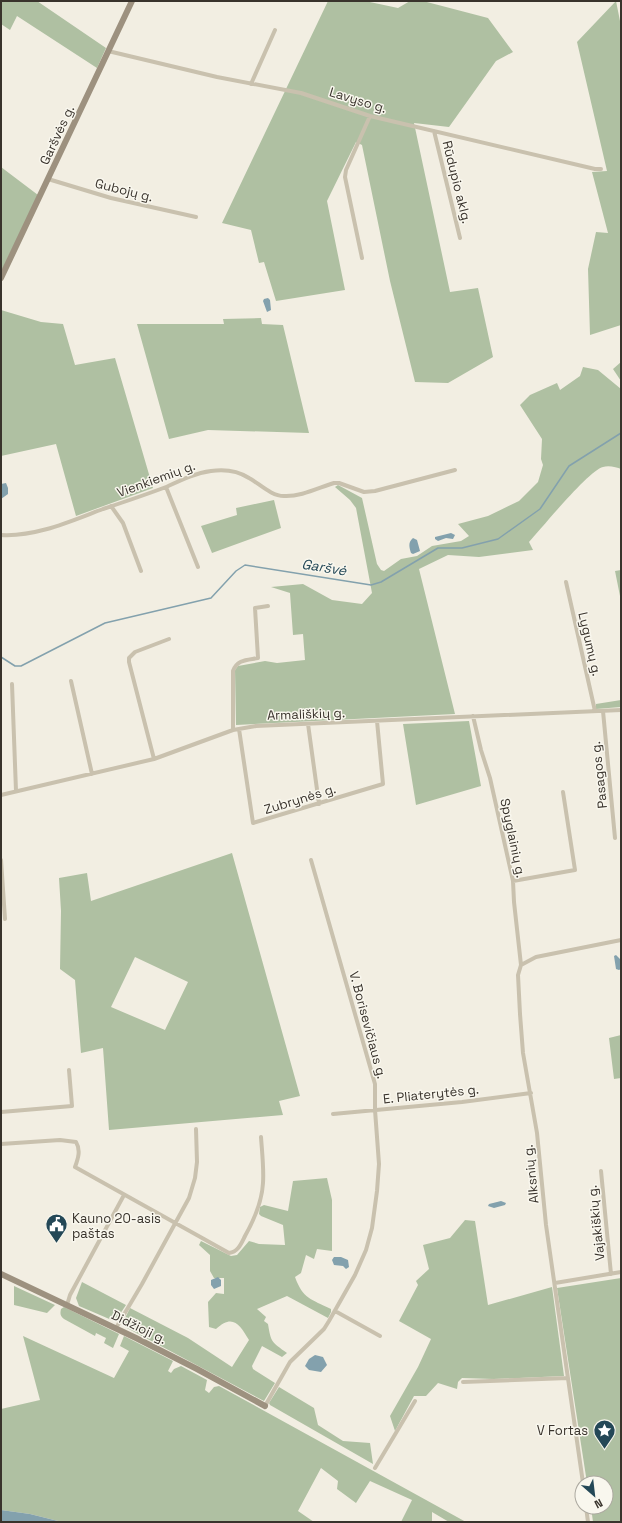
<svg xmlns="http://www.w3.org/2000/svg" width="622" height="1523" font-family="'Space Grotesk',sans-serif">
  <rect width="100%" height="100%" fill="#f2eee2"/>
  <path fill="#afc0a2" fill-rule="evenodd" d="M 1,1 L 37,1 L 106,48 L 97,68 L 17,16 L 10,30 L 1,24 Z
    M 328,1 L 365,1 L 398,8 L 410,1 L 423,1 L 488,18 L 513,52 L 496,61 L 449,127 L 414,123 L 450,292 L 478,288 L 493,357 L 448,383 L 415,382 L 390,281 L 362,145 L 356,142 L 327,201 L 345,290 L 276,301 L 264,262 L 259,263 L 251,230 L 222,223 Z
    M 616,1 L 621,26 L 621,325 L 590,335 L 588,269 L 596,232 L 608,233 L 592,172 L 607,171 L 577,42 Z
    M 1,167 L 38,195 L 1,272 Z
    M 1,310 L 41,322 L 63,324 L 75,365 L 115,358 L 153,488 L 76,516 L 56,444 L 1,456 Z
    M 261,318 L 262,324 L 283,325 L 309,433 L 208,430 L 169,439 L 137,324 L 224,324 L 223,319 Z
    M 621,362 L 621,381 L 613,369 Z
    M 583,367 L 598,370 L 621,389 L 621,469 C 617,467 608,465 603,467 C 589,470 541,529 529,542 L 533,550 L 479,557 L 448,555 L 419,569 L 455,714 L 236,725 L 235,670 L 238,666 L 265,661 L 277,663 L 305,660 L 303,634 L 293,635 L 290,593 L 271,587 L 303,584 L 332,600 L 362,604 L 372,593 L 356,508 L 350,500 L 335,487 L 338,485 L 362,498 L 377,564 L 381,570 L 384,571 L 401,559 L 417,556 L 432,546 L 461,541 L 469,536 L 458,524 L 488,516 L 519,501 L 538,482 L 543,465 L 541,459 L 542,439 L 520,405 L 530,395 L 557,383 L 560,390 L 580,376 Z
    M 274,500 L 281,528 L 212,553 L 201,526 L 237,515 L 236,508 Z
    M 621,570 L 621,601 L 615,571 Z
    M 621,700 L 621,707 L 596,709 L 596,704 Z
    M 469,721 L 481,786 L 416,805 L 403,724 Z
    M 232,853 L 300,1096 L 279,1101 L 283,1115 L 109,1130 L 103,1048 L 81,1053 L 75,980 L 60,969 L 61,911 L 59,878 L 87,873 L 91,901 ZM 135,957 L 188,982 L 165,1030 L 111,1007 Z
    M 621,1035 L 621,1078 L 614,1079 L 609,1038 Z
    M 327,1178 L 332,1200 L 332,1251 L 317,1249 L 314,1259 L 306,1255 L 301,1273 L 295,1277 C 303,1299 311,1299 331,1309 L 331,1312 L 328,1318 L 287,1296 L 257,1309 L 266,1317 L 264,1321 L 268,1324 C 271,1343 272,1342 287,1353 L 282,1357 L 262,1346 L 252,1366 L 253,1369 L 275,1383 L 264,1401 L 127,1328 L 124,1320 L 130,1308 L 188,1338 L 232,1367 L 249,1340 C 240,1325 233,1313 216,1329 L 209,1327 L 208,1302 L 216,1293 L 224,1294 L 224,1278 L 214,1278 L 210,1271 L 210,1255 L 199,1245 L 201,1241 L 231,1256 L 237,1255 L 249,1241 L 259,1244 L 285,1245 L 283,1225 L 261,1216 L 259,1214 L 260,1207 L 264,1205 L 288,1211 L 293,1181 Z
    M 465,1220 L 475,1221 L 488,1305 L 552,1287 L 564,1376 L 494,1379 L 462,1378 L 458,1382 L 457,1389 L 438,1383 L 426,1396 L 414,1396 L 395,1431 L 390,1416 L 418,1367 L 431,1339 L 399,1321 L 418,1285 L 416,1281 L 429,1269 L 423,1245 L 450,1238 Z
    M 621,1278 L 621,1522 L 593,1522 L 591,1507 L 606,1507 L 606,1483 L 587,1483 L 557,1288 Z
    M 82,1282 L 126,1305 L 116,1320 L 114,1321 L 79,1306 L 76,1298 Z
    M 14,1286 L 55,1305 L 47,1313 L 14,1305 Z
    M 64,1307 L 119,1334 L 113,1348 L 104,1343 L 106,1338 L 96,1333 L 95,1336 L 64,1319 C 60,1316 60,1313 61,1309 Z
    M 23,1336 L 114,1378 L 129,1351 L 120,1346 L 124,1336 L 173,1361 L 168,1371 L 171,1373 L 174,1369 L 181,1366 L 207,1380 L 205,1390 L 209,1393 L 214,1387 L 219,1386 L 466,1522 L 449,1522 L 432,1512 L 432,1522 L 401,1522 L 412,1500 L 370,1481 L 356,1503 L 337,1489 L 338,1481 L 321,1468 L 298,1511 L 314,1522 L 62,1522 L 30,1514 L 1,1510 L 1,1409 L 40,1400 Z
    M 279,1387 L 314,1408 L 318,1425 L 343,1441 L 370,1443 L 373,1464 L 270,1405 L 269,1403 Z"/>
  <path fill="#83a1ad" d="M 268,298 L 270,300 L 271,310 L 267,312 L 263,301 L 264,299 Z
    M 6,483 L 8,488 L 8,494 L 1,499 L 1,484 Z
    M 451,533 L 455,535 L 453,539 L 446,538 L 438,541 L 435,539 L 435,537 Z
    M 413,538 L 417,540 L 420,551 L 413,554 L 411,553 C 409,547 408,542 413,538 Z
    M 616,955 L 620,959 L 621,969 L 619,970 L 616,969 L 614,956 Z
    M 501,1201 L 506,1203 L 505,1205 L 494,1208 L 488,1206 L 489,1204 Z
    M 334,1257 L 341,1257 L 348,1260 L 349,1267 L 346,1269 L 343,1266 L 334,1265 L 332,1260 Z
    M 218,1277 L 221,1280 L 221,1286 L 214,1289 L 211,1285 L 211,1280 Z
    M 315,1355 L 323,1357 L 327,1365 L 321,1372 L 309,1370 L 305,1366 L 309,1359 Z
    M 1,1510 L 30,1514 L 62,1522 L 1,1522 Z"/>
  <g fill="none" stroke-linecap="round" stroke-linejoin="round">
    <path stroke="#83a1ad" stroke-width="1.5" d="M 1,657 L 15,666 L 21,666 L 105,623 L 211,598 L 236,571 L 245,565 L 371,585 L 381,582 L 438,548 L 462,548 L 498,539 L 540,509 L 569,466 L 621,433"/>
    <path stroke="#c9c1ae" stroke-width="4" d="M 108,51 L 217,77 L 301,93 L 370,116 L 595,169 L 601,169
      M 251,84 L 275,30
      M 434,131 L 460,238
      M 48,179 L 111,198 L 196,217
      M 362,258 L 345,177 L 346,170 L 370,116
      M 166,487 L 198,567
      M 111,506 L 123,523 L 141,571
      M 1,535 C 36,537 71,521 103,509 C 124,502 145,495 166,487 C 181,480 195,473 211,471 C 225,469 238,471 249,478 C 260,484 271,496 284,496 C 300,497 318,488 334,483 L 339,483 L 364,492 L 375,491 L 455,470
      M 566,582 L 595,711
      M 71,681 L 92,774
      M 12,684 L 16,791
      M 603,711 L 615,838
      M 473,716 L 481,750 L 490,778 L 513,881 L 514,902 L 521,965
      M 308,724 L 319,804
      M 239,729 L 253,823 L 383,784 L 377,721
      M 233,730 L 233,671 C 237,659 248,660 258,658 L 255,608 L 268,606
      M 154,759 L 129,662 L 129,658 L 135,652 L 169,639
      M 1,795 L 154,759 L 233,730 L 256,726 L 621,710
      M 1,860 L 5,919
      M 513,881 L 575,870 L 563,792
      M 1,1112 L 72,1106 L 69,1070
      M 333,1114 L 462,1102 L 531,1093
      M 1,1144 L 60,1140 L 76,1142 C 81,1150 78,1159 75,1167 L 229,1253 C 238,1252 241,1244 245,1236 C 254,1220 262,1202 263,1183 C 264,1168 262,1152 261,1137
      M 601,1171 L 611,1274
      M 555,1283 L 621,1272
      M 67,1305 L 70,1295 L 124,1195
      M 335,1311 L 380,1336
      M 116,1328 L 142,1284 L 189,1198 L 195,1178 L 197,1162 L 196,1129
      M 463,1382 L 568,1378
      M 265,1406 L 290,1362 L 324,1329 L 329,1321 L 355,1275 L 366,1250 L 372,1228 L 377,1191 L 379,1164 L 375,1110 L 375,1084 L 311,860
      M 375,1468 L 415,1401
      M 583,1483 L 546,1225 L 537,1133 L 523,1053 L 520,1014 L 518,975 L 521,965 L 536,957 L 621,940
      M 586,1507 L 588,1522"/>
    <path stroke="#9d917f" stroke-width="6" d="M 1,278 L 132,1
      M 1,1274 L 136,1338 L 197,1369 L 265,1406"/>
  </g>
  <defs>
    <symbol id="civic-pin" viewBox="-11 -11 22 30"><path d="M0 17L-7.5 6A9.5 9.5 0 1 1 7.5 6Z" fill="#244857" stroke="#f9f7ee"/><path d="M-.6-6.5H3V-4.5H.6V-3L4-1V1h2V6H-6V1h2V-1L-.6-3ZM-1.2 2.5V6h2.4V2.5Z" fill="#fff"/></symbol>
    <symbol id="sight-pin" viewBox="-11 -11 22 30"><path d="M0 17L-7.5 6A9.5 9.5 0 1 1 7.5 6Z" fill="#244857" stroke="#f9f7ee"/><path d="M0-6L1.8-2.2L6-1.7L2.9 1.2L3.7 5.4L0 3.3L-3.7 5.4L-2.9 1.2L-6-1.7L-1.8-2.2Z" fill="#fff"/></symbol>
  </defs>
  <g fill-rule="evenodd">
    <use href="#civic-pin" x="44" y="1212" width="25" height="34"/>
    <use href="#sight-pin" x="592" y="1418" width="25" height="34"/>
  </g>
  <g text-anchor="middle" dominant-baseline="central" stroke-width="3" stroke-linejoin="round" paint-order="stroke">
    <g font-size="13" fill="#39332c" stroke="#f9f7ee">
      <text transform="translate(358 100) rotate(17)">Lavyso g.</text>
      <text transform="translate(57 135) rotate(-65)">Garšvės g.</text>
      <text transform="translate(457 182) rotate(76)">Rūdupio aklg.</text>
      <text transform="translate(124 190) rotate(14)">Gubojų g.</text>
      <text transform="translate(156 479) rotate(-20)">Vienkiemių g.</text>
      <text transform="translate(590 644) rotate(77)">Lygumų g.</text>
      <text transform="translate(306 714) rotate(-2)">Armališkių g.</text>
      <text transform="translate(599 775) rotate(-96)">Pasagos g.</text>
      <text transform="translate(300 799) rotate(-17)">Zubrynės g.</text>
      <text transform="translate(513 838) rotate(78)">Spyglainių g.</text>
      <text transform="translate(368 1025) rotate(75)">V. Borisevičiaus g.</text>
      <text transform="translate(431 1094) rotate(-6)">E. Pliaterytės g.</text>
      <text transform="translate(531 1174) rotate(-96)">Alksnių g.</text>
      <text transform="translate(596 1223) rotate(-96)">Vajakiškių g.</text>
      <text transform="translate(139 1327) rotate(26)">Didžioji g.</text>
    </g>
    <g font-size="13" fill="#39332c" stroke="#f9f7ee" text-anchor="start">
      <text x="72" y="1218">Kauno 20-asis<tspan x="72" dy="15">paštas</tspan></text>
      <text x="588" y="1430" text-anchor="end">V Fortas</text>
    </g>
    <g font-size="14" font-style="italic" fill="#244857" stroke="#f9f7ee">
      <text transform="translate(324 567) rotate(9)">Garšvė</text>
    </g>
  </g>
  <rect width="622" height="1523" fill="none" stroke="#39332c" stroke-width="4"/>
  <g transform="translate(594 1495) rotate(152)"><circle r="19" fill="#f9f7ee" stroke="#aca9a0"/>
  <path d="M0-3L7 15L0 10L-7 15Z" fill="#244857"/>
  <text y="-6" font-size="11" font-weight="bold" text-anchor="middle" fill="#39332c">N</text>
  </g>
</svg>
